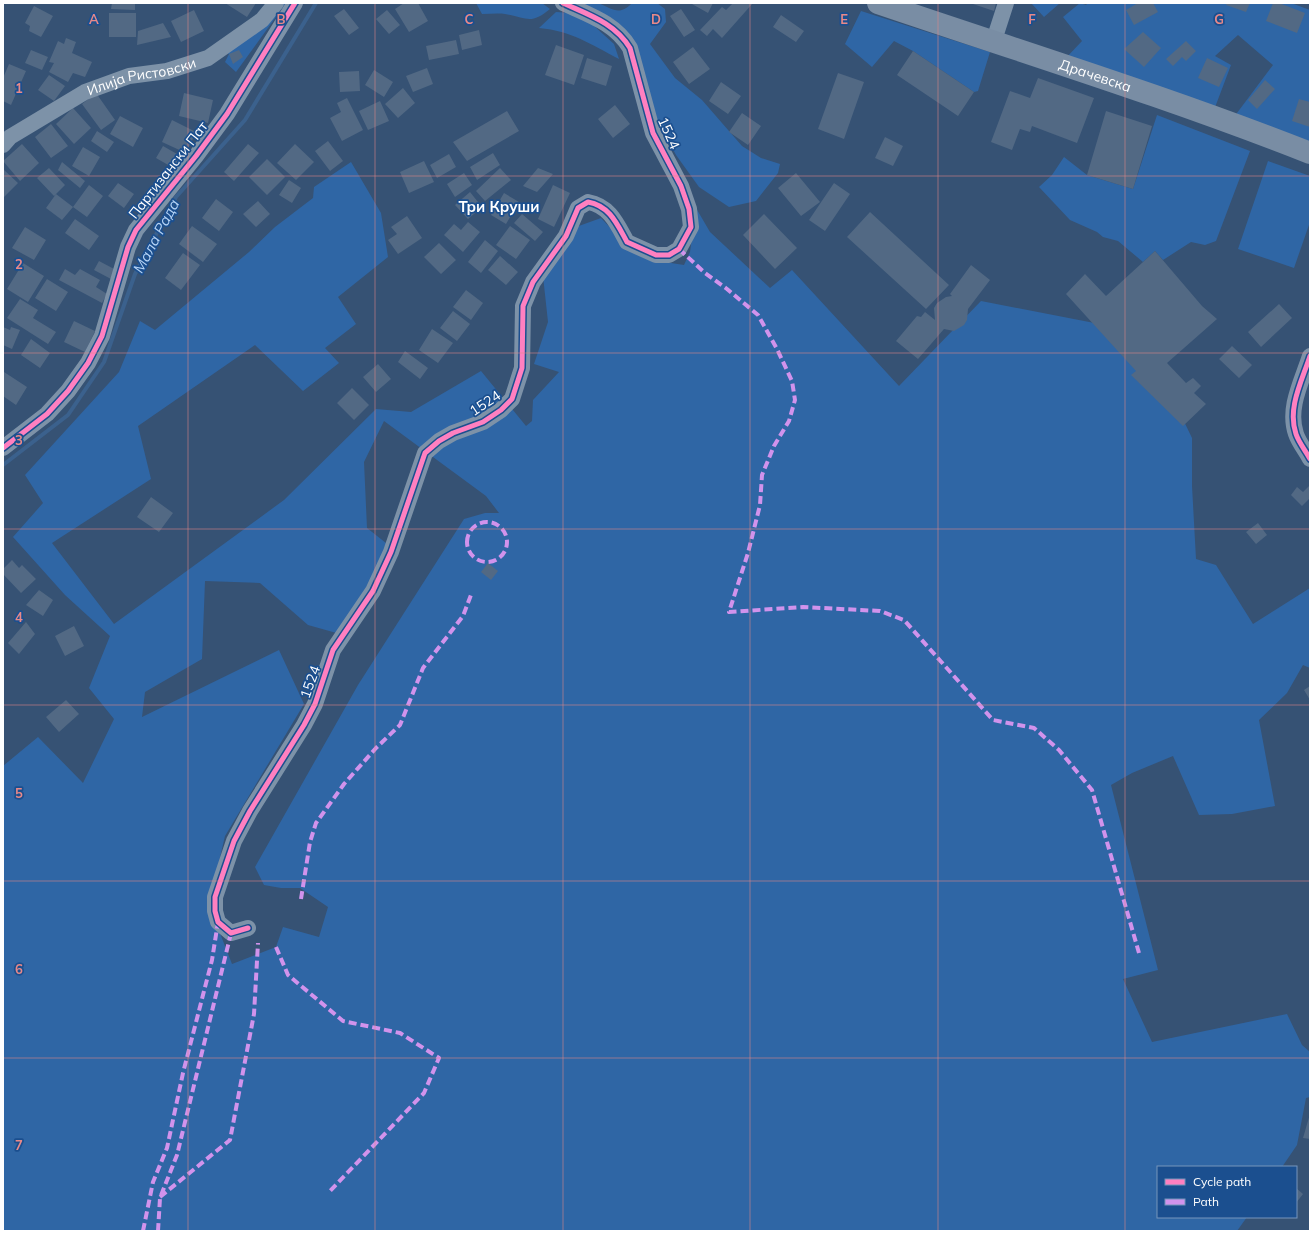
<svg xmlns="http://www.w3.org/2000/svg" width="1313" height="1234" font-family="Mulish,sans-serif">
  <rect width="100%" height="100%" fill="#365274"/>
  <path fill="#2f66a5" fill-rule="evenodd" d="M 276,3 L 286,3 L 236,72 L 225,62 L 229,54 L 222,50 Z
    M 476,3 L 542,3 L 550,9 C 531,25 527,18 505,14 C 498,13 490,14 482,14 Z
    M 576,3 C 582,3 592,1 598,3 C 612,8 619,17 632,3 L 657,3 L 665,9 L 666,22 L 650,44 L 675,78 L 702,100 L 742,146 L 761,158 L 780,164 L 778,173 L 756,201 L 729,207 L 699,187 L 676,155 L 651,109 L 640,64 Z
    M 1031,3 L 1060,3 L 1044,17 Z
    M 1080,3 L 1086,5 L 1088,3 L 1291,3 L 1310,10 L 1310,146 L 1234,117 L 1273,65 L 1238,35 L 1215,56 L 1231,65 L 1214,110 L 1065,59 L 1082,41 L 1063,17 Z
    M 861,11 L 990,52 L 978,91 L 974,92 L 913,51 L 894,41 L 872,67 L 845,44 Z
    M 556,12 L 572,13 L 593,25 L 614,44 L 619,59 C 590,44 572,31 539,28 Z
    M 1157,115 L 1250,151 L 1216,241 L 1205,245 L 1191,242 L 1163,260 L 1155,251 L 1143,262 L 1118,241 L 1103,237 L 1097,232 L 1070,220 L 1039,187 L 1052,175 L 1064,157 L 1087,175 L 1133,189 Z
    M 1268,161 L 1310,176 L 1310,222 L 1294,268 L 1238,249 Z
    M 351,162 L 381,213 L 388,257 L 338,297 L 356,324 L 325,348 L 339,363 L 303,391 L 255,345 L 138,426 L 151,479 L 52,543 L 114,624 L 284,500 L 376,409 L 411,412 L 481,371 L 526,426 L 532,421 L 533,400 L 559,372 L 534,364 L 548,322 L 543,276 L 576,227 L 601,218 L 633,252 L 658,261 L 684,265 L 690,252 L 696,208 L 710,232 L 770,288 L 792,270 L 899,386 L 981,301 L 1120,328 L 1162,376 L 1192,438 L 1192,486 L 1196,559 L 1216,565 L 1253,624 L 1310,588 L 1310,668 L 1303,665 L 1287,693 L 1259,720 L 1275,806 L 1232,814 L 1199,815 L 1173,756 L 1132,773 L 1111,785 L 1158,970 L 1123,979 L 1152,1042 L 1287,1014 L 1302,1045 L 1310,1052 L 1310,1097 L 1306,1098 L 1297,1145 L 1282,1167 L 1158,1167 L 1158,1217 L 1247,1217 L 1237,1231 L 3,1231 L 3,766 L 38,737 L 83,783 L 114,719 L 89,688 L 110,636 L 65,595 L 13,537 L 43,503 L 25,475 L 119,372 L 140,321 L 155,330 L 249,252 L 275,227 L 313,198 L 314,187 ZM 384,421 L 486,496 L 499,513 L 485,513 L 464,519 L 358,685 L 255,867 L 264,885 L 281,888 L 300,888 L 328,907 L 319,937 L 283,927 L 276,947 L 232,964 L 209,905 L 225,836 L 304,704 L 279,650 L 142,717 L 145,692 L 202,659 L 205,581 L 260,583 L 308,625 L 340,634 L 391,547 L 367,528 L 364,462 Z"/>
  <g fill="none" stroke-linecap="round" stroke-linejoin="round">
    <path stroke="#3b618d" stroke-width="4" d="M 3,465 L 68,415 L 104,362 L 135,274 L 176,197 L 245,120 L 316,3"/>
  </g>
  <path fill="#526984" d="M 112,3 L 135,3 L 135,10 L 111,9 Z
    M 225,3 L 256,3 L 247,17 Z
    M 404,3 L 418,3 L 428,21 L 409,32 L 395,9 Z
    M 692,3 L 713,3 L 708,13 L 692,4 Z
    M 733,3 L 753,3 L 722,38 L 713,29 L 707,36 L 700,30 L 722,7 L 726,10 Z
    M 970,3 L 996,3 L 994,11 Z
    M 1138,3 L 1153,3 L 1158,12 L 1134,25 L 1126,10 Z
    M 1227,3 L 1250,3 L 1246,12 L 1226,5 Z
    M 1273,3 L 1279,3 L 1305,13 L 1297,33 L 1266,21 Z
    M 34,6 L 53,16 L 41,37 L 29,31 L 30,26 L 25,23 Z
    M 344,9 L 359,28 L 349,35 L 334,16 Z
    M 681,9 L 695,30 L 684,37 L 670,16 Z
    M 194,10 L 204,31 L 181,42 L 171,21 Z
    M 387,10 L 400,25 L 389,34 L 376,19 Z
    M 109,13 L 136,13 L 136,37 L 109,37 Z
    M 781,15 L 804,31 L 796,42 L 773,27 Z
    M 163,23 L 171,37 L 137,45 L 138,31 Z
    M 479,30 L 482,45 L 462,50 L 459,35 Z
    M 1143,32 L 1161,48 L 1144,67 L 1124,49 Z
    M 66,38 L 76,42 L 72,53 L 92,62 L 85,77 L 73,73 L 68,82 L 49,72 L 54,63 L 49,62 L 58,41 L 64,44 Z
    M 456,40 L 459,54 L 429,60 L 426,46 Z
    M 1186,41 L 1196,51 L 1186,61 L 1182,57 L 1173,66 L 1166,59 Z
    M 556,45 L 584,55 L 574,85 L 545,75 Z
    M 693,47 L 710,69 L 689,84 L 673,62 Z
    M 31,50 L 48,57 L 42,70 L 25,63 Z
    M 239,50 L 243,57 L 233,64 L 229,54 Z
    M 913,51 L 974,92 L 958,116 L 897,75 Z
    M 587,58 L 612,66 L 606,86 L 581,78 Z
    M 1207,58 L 1228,68 L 1219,87 L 1198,78 Z
    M 9,64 L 26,71 L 11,105 L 3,101 L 3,78 Z
    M 427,68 L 433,84 L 413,92 L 406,76 Z
    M 374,70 L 393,82 L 384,97 L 365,85 Z
    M 359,71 L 360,91 L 340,92 L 339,72 Z
    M 838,73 L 864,82 L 844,139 L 818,129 Z
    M 49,75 L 65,86 L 54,101 L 38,90 Z
    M 1038,78 L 1094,98 L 1077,143 L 1032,126 L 1030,132 L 1020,129 L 1012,150 L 991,142 L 1010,91 L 1030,98 Z
    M 1265,80 L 1275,89 L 1257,109 L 1248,100 Z
    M 721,82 L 741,96 L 728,114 L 709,101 Z
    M 403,88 L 415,103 L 398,118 L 385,104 Z
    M 96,93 L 115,120 L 101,130 L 82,104 Z
    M 184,93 L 213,100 L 208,123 L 179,116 Z
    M 347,98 L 363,130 L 342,141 L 330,118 L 341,112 L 337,103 Z
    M 1299,99 L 1310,102 L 1310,127 L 1292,121 Z
    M 380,101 L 389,121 L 368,130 L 359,111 Z
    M 615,105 L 630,124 L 613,138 L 598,119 Z
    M 73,108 L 91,128 L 74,144 L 56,124 Z
    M 507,111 L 519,131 L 467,161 L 453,142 Z
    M 1106,111 L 1152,126 L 1133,189 L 1087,175 Z
    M 742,113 L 761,126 L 748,145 L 729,132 Z
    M 120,116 L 143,128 L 133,147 L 110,134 Z
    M 172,120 L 196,132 L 186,153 L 162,142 Z
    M 51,124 L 68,146 L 51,158 L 35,137 Z
    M 97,131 L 114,142 L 107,152 L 91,141 Z
    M 885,137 L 903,146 L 893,166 L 875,158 Z
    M 328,141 L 343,161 L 330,171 L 315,151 Z
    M 22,144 L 39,163 L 20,181 L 3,161 Z
    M 248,144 L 259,153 L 234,181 L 224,172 Z
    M 295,144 L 314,162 L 296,180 L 277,163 Z
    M 163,146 L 184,158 L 177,170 L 156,158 Z
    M 83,147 L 100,157 L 89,176 L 72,166 Z
    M 493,153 L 500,165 L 477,180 L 470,167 Z
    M 449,154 L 456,167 L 437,178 L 430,165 Z
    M 267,159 L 285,177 L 267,195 L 249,177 Z
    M 424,161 L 434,182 L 409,193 L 400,172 Z
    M 62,162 L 85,181 L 80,188 L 58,170 Z
    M 49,168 L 65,185 L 54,196 L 37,178 Z
    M 500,168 L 511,180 L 485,201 L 476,191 Z
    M 538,168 L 553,174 L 537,192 L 523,186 Z
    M 3,169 L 18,183 L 3,198 Z
    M 464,173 L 472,185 L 455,197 L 447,184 Z
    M 796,173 L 820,202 L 801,216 L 778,188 Z
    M 289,180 L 301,188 L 292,203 L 279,195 Z
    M 118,183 L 134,194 L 124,208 L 108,196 Z
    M 834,183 L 850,194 L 825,231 L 809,220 Z
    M 89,185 L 103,196 L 87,217 L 73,207 L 62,220 L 46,208 L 56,194 L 73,207 Z
    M 553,185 L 570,193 L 554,227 L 538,219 Z
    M 470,192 L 482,207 L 468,219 L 455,205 Z
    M 504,193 L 519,202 L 506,224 L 491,215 Z
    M 216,199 L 233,212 L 219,231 L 202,218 Z
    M 258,201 L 270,214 L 256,227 L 243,214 Z
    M 870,212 L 949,285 L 926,309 L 847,237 Z
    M 522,214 L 543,232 L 535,241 L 514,223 Z
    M 764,214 L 797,248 L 775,269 L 743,235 Z
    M 407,216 L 422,238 L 398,254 L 388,240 L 397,234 L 391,227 Z
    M 75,219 L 99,236 L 89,250 L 65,233 Z
    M 468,222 L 480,232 L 463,252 L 444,235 L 454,224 L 461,230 Z
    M 192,226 L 217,244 L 203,262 L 179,244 Z
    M 510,226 L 530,240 L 516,259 L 496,245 Z
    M 25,227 L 46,240 L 34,260 L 12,248 Z
    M 485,240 L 498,251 L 481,273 L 468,262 Z
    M 439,243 L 456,260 L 441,274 L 424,257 Z
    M 1155,251 L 1202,306 L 1217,319 L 1167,363 L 1186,383 L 1193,378 L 1201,386 L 1194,393 L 1206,404 L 1183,426 L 1131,375 L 1136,371 L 1066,294 L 1085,274 L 1106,296 Z
    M 183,253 L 200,265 L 181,290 L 165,278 Z
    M 500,256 L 518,272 L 506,285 L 488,270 Z
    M 99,261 L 116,270 L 111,279 L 94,270 Z
    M 23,263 L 44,276 L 28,302 L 7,289 Z
    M 971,265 L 990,280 L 968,309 L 967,320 L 964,325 L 954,331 L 944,329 L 918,359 L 896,341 L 917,316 L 921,317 L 925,312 L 935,320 L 934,308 L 937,303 L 946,297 L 952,296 L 950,294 Z
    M 65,269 L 75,275 L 80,269 L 100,280 L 96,287 L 107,294 L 102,303 L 59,280 Z
    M 47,279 L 68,292 L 56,311 L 35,298 Z
    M 466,290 L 483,303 L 471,320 L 453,307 Z
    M 20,299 L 38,310 L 33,318 L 56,332 L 48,344 L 7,318 Z
    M 1279,304 L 1292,318 L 1261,347 L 1248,332 Z
    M 453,311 L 470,324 L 457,341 L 440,328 Z
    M 74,321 L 95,331 L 85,352 L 64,342 Z
    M 3,327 L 10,330 L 11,327 L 20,330 L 12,349 L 3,345 Z
    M 432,329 L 453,343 L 438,363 L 419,350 Z
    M 31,339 L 50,353 L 40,368 L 21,355 Z
    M 1232,346 L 1252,365 L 1239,378 L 1219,359 Z
    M 405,351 L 428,368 L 420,379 L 398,362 Z
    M 378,364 L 391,379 L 376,392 L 363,377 Z
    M 4,372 L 27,387 L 16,405 L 3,396 Z
    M 352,388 L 369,405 L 354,420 L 337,403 Z
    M 1310,485 L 1310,498 L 1302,506 L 1291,495 L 1297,487 L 1303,492 Z
    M 151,497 L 173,513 L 159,532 L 137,517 Z
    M 1258,523 L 1267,535 L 1256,544 L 1246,532 Z
    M 12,560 L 19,568 L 22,565 L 36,579 L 21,593 L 3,574 L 3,569 Z
    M 488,563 L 498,571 L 491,580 L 481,572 Z
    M 39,590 L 53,600 L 43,616 L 26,605 Z
    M 26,622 L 35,634 L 19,654 L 8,643 Z
    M 74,626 L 84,646 L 65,656 L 55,636 Z
    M 1310,686 L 1310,700 L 1304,690 Z
    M 66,700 L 79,714 L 59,732 L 46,717 Z
    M 1310,1114 L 1310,1139 L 1303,1138 Z
    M 1296,1188 L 1303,1194 L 1296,1203 Z"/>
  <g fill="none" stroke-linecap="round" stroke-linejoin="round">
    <g stroke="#7d92a8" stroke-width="16">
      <path d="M 994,40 L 1006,3"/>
      <path id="s1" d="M 3,145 L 10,137 L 85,92 L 129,76 L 167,71 L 208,58 L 262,20 L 276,3"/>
      <path d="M 1310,356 C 1302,381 1287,408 1296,434 C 1299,443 1306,451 1310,459"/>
      <path d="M 3,448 L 47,414 L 68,391 L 88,363 L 102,336 L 128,247 L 136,230 L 196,156 L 227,114 L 295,3"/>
      <path d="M 248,928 L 231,933 L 218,922 L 215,911 L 215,897 L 234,841 L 250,811 L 304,725 L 315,704 L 333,650 L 373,591 L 391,552 L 425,453 L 439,441 L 453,433 L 483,422 L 501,410 L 512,399 L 522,368 L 523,306 L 533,282 L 566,236 L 578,208 L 588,202 C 610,206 617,224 627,242 L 656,255 L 669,255 L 679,249 L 691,227 L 689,209 L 681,186 L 653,133 L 630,48 C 615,23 589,15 563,3"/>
    </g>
    <path stroke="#798da4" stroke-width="22" id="s2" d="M 878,3 C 1022,52 1168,97 1310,153"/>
    <path stroke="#d193ec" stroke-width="4" stroke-dasharray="8 4" stroke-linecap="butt" d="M 679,249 L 705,273 L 727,289 L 758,315 L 777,349 L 792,381 L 795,400 L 789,421 L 774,446 L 762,475 L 760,505 L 748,553 L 729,612 L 803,607 L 880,611 L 904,620 L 993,720 L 1034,728 L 1059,750 L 1092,790 L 1139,953
      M467 542a20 20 0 1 1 40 0a20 20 0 1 1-40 0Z
      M 301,899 L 310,842 L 316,823 L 344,784 L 376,748 L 400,725 L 423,668 L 463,616 L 471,595
      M 276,947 L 288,975 L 343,1021 L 400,1033 L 439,1058 L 424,1093 L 329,1192
      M 160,1197 L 230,1140 L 254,1014 L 258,943
      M 143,1231 L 153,1182 L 167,1148 L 183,1073 L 212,960 L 218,922
      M 158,1231 L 160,1198 L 177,1155 L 231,933"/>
    <defs>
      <path id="cycleway" d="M 1310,356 C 1302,381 1287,408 1296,434 C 1299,443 1306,451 1310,459
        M 3,448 L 47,414 L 68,391 L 88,363 L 102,336 L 128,247 L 136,230 L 196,156 L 227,114 L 295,3
        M 248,928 L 231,933 L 218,922 L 215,911 L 215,897 L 234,841 L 250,811 L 304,725 L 315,704 L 333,650 L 373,591 L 391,552 L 425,453 L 439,441 L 453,433 L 483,422 L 501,410 L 512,399 L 522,368 L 523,306 L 533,282 L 566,236 L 578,208 L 588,202 C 610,206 617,224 627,242 L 656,255 L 669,255 L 679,249 L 691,227 L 689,209 L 681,186 L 653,133 L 630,48 C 615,23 589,15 563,3"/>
    </defs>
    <use href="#cycleway" stroke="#1b4f8f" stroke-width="8"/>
    <use href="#cycleway" stroke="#ff80c0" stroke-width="5"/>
  </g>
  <path fill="none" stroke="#e88989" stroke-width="1" stroke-opacity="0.55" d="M 188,3 L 188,1231M 375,3 L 375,1231M 563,3 L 563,1231M 750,3 L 750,1231M 938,3 L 938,1231M 1125,3 L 1125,1231M 3,176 L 1310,176M 3,353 L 1310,353M 3,529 L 1310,529M 3,705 L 1310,705M 3,881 L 1310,881M 3,1058 L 1310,1058"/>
  <g text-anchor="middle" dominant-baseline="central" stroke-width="3.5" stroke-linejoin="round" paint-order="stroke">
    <g font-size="14" fill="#fff" stroke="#1b4f8f">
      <text stroke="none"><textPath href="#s2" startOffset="229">Драчевска</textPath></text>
      <text stroke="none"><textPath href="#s1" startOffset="157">Илија Ристовски</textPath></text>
      <text transform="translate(669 133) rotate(66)">1524</text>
      <text transform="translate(168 170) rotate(-52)">Партизански Пат</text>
      <text transform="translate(485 403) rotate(-34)">1524</text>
      <text transform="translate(310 682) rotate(-70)">1524</text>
    </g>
    <g font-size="15" font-weight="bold" fill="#fff" stroke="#1b4f8f">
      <text x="499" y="206">Три Круши</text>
    </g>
    <g font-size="15" font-style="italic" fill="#b5d3f5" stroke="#1b4f8f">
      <text transform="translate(156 236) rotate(-62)">Мала Рада</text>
    </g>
  </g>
  <g font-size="13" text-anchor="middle" font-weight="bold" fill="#e88989" stroke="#1b4f8f" stroke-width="3.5" stroke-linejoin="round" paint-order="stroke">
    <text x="94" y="24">A</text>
    <text x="281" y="24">B</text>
    <text x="469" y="24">C</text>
    <text x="656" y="24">D</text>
    <text x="844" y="24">E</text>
    <text x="1032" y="24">F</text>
    <text x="1219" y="24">G</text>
    <text x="19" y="93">1</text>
    <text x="19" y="269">2</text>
    <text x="19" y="445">3</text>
    <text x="19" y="622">4</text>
    <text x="19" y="798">5</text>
    <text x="19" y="974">6</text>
    <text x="19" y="1150">7</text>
  </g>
  <rect width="1313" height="1234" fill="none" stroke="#ffffff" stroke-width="8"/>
  <rect x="1157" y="1166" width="140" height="52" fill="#1b4f8f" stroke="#7695bc"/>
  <rect x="1165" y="1179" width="20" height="6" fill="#ff80c0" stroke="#7695bc"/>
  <text x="1193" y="1186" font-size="12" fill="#ffffff">Cycle path</text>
  <rect x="1165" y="1199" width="20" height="6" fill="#d193ec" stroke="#7695bc"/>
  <text x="1193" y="1206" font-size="12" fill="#ffffff">Path</text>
</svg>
